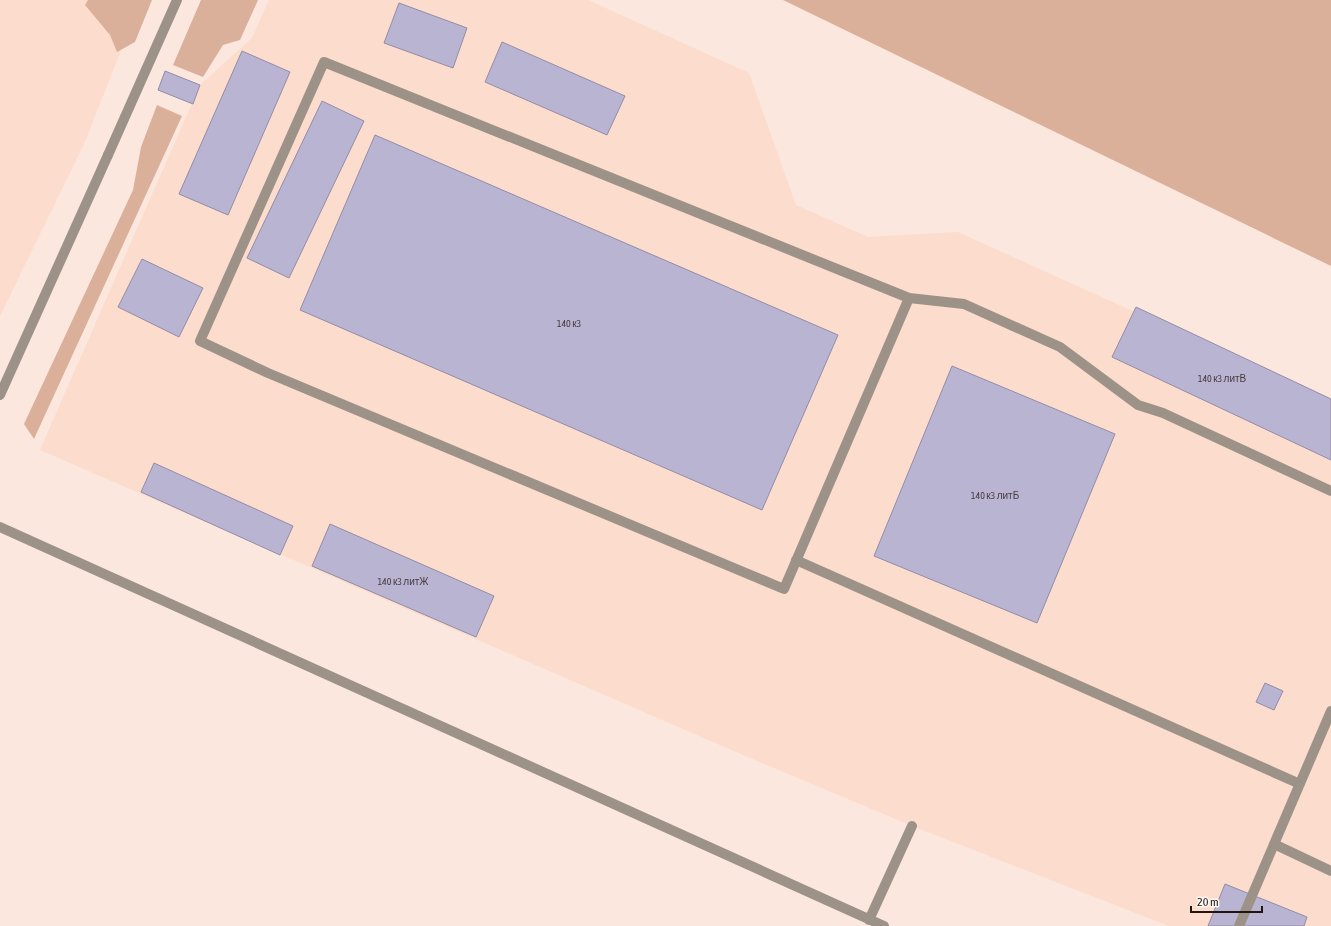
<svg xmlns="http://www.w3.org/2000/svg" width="1331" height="926" font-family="'Asap Condensed',sans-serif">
  <rect width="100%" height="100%" fill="#fbe7dd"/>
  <path fill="#fcdccc" d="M 0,0 L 141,0 L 84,144 L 0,316 Z
    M 269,0 L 588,0 L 749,73 L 796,205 L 868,237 L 958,232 L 1331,401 L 1331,926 L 1169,926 L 912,826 L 729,749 L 40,450 L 200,85 L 252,38 Z"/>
  <path fill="#dbb09b" d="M 88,0 L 152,0 L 135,42 L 117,52 L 110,35 L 85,5 Z
    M 201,0 L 258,0 L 240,40 L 223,45 L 203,77 L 173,65 Z
    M 783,0 L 1331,0 L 1331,266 Z
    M 157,105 L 182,116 L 34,439 L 24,424 L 133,190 L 141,147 Z"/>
  <path fill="#b9b4d1" stroke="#928ca8" d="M 399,3 L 467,28 L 453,68 L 384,43 Z
    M 502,42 L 625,96 L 607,135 L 485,82 Z
    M 242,51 L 290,72 L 228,215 L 179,194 Z
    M 165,71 L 200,85 L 193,104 L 158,90 Z
    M 322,101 L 364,121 L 289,278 L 247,258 Z
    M 375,135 L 838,335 L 762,510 L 300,310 Z
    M 142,259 L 203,288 L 179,337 L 118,307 Z
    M 1136,307 L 1331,399 L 1331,460 L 1112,357 Z
    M 952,366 L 1115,434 L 1037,623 L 874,556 Z
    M 154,463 L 293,526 L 280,555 L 141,492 Z
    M 330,524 L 494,596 L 476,637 L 312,566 Z
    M 1265,683 L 1283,691 L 1274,710 L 1256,702 Z
    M 1225,884 L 1307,917 L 1304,926 L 1208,926 Z"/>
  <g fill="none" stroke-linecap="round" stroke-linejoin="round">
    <path stroke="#9d9288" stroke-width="10" d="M 909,298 L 784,589 L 268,373 L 200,341 L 324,62 L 909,298 L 964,304 L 1060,347 L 1138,405 L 1163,413 L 1331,491
      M 0,395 L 108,155
      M 0,527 L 884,926
      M 796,560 L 1300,784
      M 1274,844 L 1331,871
      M 869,920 L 912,826
      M 1239,926 L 1331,711"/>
    <path stroke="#9d9288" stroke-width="10" d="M 108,155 L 177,0"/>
  </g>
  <g text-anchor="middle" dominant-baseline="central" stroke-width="3.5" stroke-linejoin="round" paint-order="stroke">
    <g font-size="10" fill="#463d40">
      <text x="569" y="323">140 к3</text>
      <text x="1222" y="378">140 к3 литВ</text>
      <text x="995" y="495">140 к3 литБ</text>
      <text x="403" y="581">140 к3 литЖ</text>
    </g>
  </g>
  <path d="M1191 906v6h71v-6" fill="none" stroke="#20150f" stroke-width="2"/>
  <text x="1197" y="906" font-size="12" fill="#20150f" stroke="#fef7f4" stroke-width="3" paint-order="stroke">20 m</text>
</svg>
